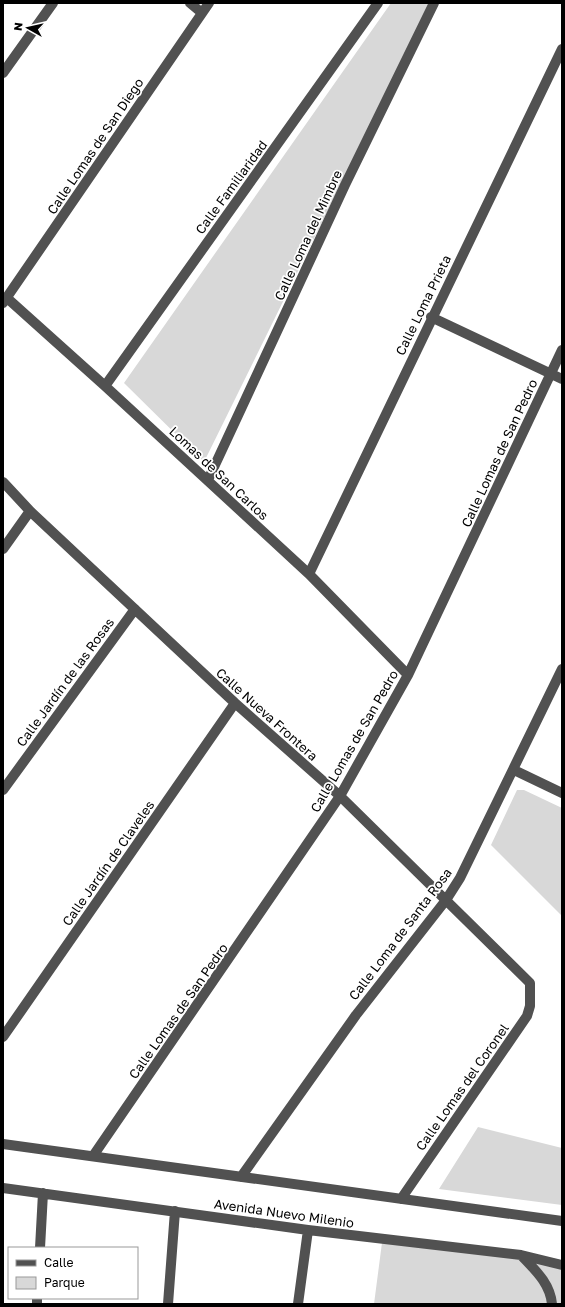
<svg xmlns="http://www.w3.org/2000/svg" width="565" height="1307" font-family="'Golos Text',sans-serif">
  <rect width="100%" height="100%" fill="#fff"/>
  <path fill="#d8d8d8" d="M 391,3 L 430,3 L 204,462 L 124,383 Z
    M 517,790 L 524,790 L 562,808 L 562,916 L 491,845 Z
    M 478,1127 L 562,1148 L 562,1205 L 439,1189 Z
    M 383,1235 L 521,1254 L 562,1269 L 562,1304 L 374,1304 Z"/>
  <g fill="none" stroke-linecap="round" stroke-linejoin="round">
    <path stroke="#515151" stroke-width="10" d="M 190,3 L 202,13
      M 3,73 L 53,3
      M 7,298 L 105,386 L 309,574 L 408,675
      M 3,303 L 209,3
      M 431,317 L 562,379
      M 105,386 L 378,3
      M 208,480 L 345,185 L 434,3
      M 3,482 L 30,511 L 235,703 L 340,796 L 530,983 L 530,1006 L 527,1016 L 401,1199
      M 3,549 L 30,511
      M 309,574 L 562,49
      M 514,770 L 562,793
      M 3,790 L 135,609
      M 3,1037 L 235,703
      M 3,1144 L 562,1221
      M 93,1156 L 340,796 L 408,675 L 562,350
      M 241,1177 L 356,1015 L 446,900 L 460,878 L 562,669
      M 3,1188 L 308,1230 L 521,1255 L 562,1265
      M 40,1248 L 43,1193
      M 521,1255 C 535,1270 550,1283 552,1304
      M 37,1298 L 37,1304
      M 168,1304 L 175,1211
      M 298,1304 L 308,1230"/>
  </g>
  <g text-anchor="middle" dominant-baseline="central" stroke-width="3.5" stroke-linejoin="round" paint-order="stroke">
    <g font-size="13" fill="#000" stroke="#fff">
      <text transform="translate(95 146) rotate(-56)">Calle Lomas de San Diego</text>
      <text transform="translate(231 187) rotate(-54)">Calle Familiaridad</text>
      <text transform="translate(308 235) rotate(-65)">Calle Loma del Mimbre</text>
      <text transform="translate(423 305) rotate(-64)">Calle Loma Prieta</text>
      <text transform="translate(499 453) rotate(-65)">Calle Lomas de San Pedro</text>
      <text transform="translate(219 473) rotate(43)">Lomas de San Carlos</text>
      <text transform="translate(65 682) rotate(-54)">Calle Jardín de las Rosas</text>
      <text transform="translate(267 714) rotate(42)">Calle Nueva Frontera</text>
      <text transform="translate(354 741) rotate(-60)">Calle Lomas de San Pedro</text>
      <text transform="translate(108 863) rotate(-55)">Calle Jardín de Claveles</text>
      <text transform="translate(400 934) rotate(-53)">Calle Loma de Santa Rosa</text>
      <text transform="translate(178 1011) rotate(-55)">Calle Lomas de San Pedro</text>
      <text transform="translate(462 1087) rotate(-55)">Calle Lomas del Coronel</text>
      <text transform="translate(284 1213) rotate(8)">Avenida Nuevo Milenio</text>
    </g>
  </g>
  <rect width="565" height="1307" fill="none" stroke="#000000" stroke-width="8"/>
  <rect x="8" y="1247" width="130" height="52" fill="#ffffff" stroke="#999999"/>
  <rect x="16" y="1260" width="20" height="6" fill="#515151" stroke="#999999"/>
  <text x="44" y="1267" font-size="12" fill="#000000">Calle</text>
  <rect x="16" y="1277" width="20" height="12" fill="#d8d8d8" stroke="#999999"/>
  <text x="44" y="1287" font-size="12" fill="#000000">Parque</text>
  <g transform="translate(28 28) rotate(278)" stroke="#ffffff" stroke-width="3" paint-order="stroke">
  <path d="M0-3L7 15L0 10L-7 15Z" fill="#000000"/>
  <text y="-6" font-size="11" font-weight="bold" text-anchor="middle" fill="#000000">N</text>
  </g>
</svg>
